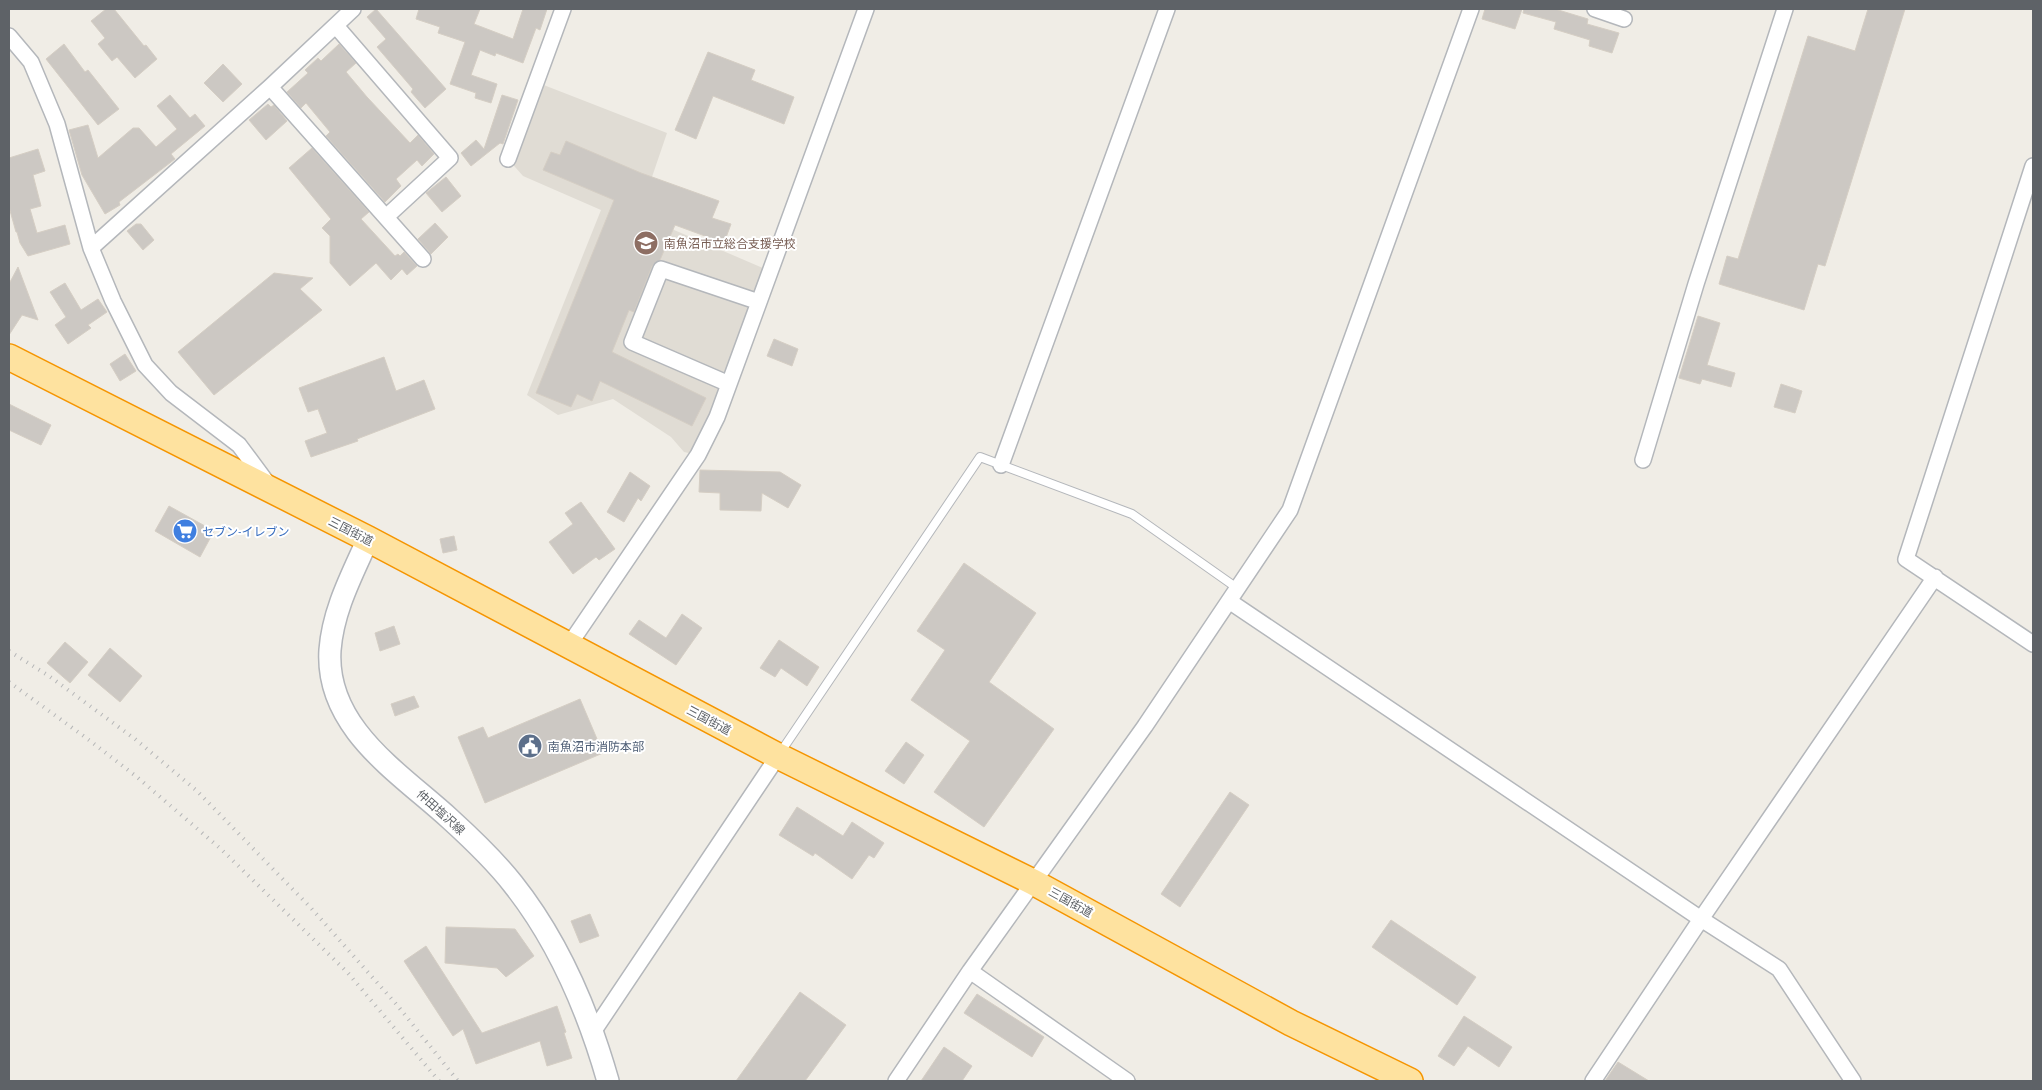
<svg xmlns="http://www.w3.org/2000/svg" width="2042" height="1090" font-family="'PT Sans Narrow','Noto Sans JP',sans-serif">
  <rect width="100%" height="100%" fill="#f0ede6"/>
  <path fill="#e0dcd4" d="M 536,82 L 667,133 L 639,215 L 770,271 L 698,455 L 684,452 L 671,437 L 613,399 L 558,415 L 527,395 L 601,210 L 523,176 L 508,159 Z"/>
  <path fill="#ccc8c3" stroke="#d5cec4" d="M 106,9 L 114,9 L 144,46 L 146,45 L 157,59 L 135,78 L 117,57 L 112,61 L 98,44 L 105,38 L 91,21 Z
    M 376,9 L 446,89 L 425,108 L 411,92 L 413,89 L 377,47 L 386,39 L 367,17 Z
    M 419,9 L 480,9 L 474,24 L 513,39 L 523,9 L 547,9 L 540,30 L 536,28 L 523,63 L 496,53 L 495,56 L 480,50 L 471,75 L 497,84 L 491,103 L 475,98 L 476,93 L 450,84 L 465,42 L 438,33 L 440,27 L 416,19 Z
    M 1485,9 L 1522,9 L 1515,29 L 1482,19 Z
    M 1524,9 L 1555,9 L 1588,19 L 1587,24 L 1619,33 L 1612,53 L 1589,46 L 1590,40 L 1554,29 L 1556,22 L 1523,13 Z
    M 1868,9 L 1905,9 L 1825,266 L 1818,264 L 1804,310 L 1719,284 L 1727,256 L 1738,259 L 1808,36 L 1855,51 Z
    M 64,44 L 85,72 L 88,70 L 119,109 L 98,125 L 46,59 Z
    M 339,44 L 356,63 L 346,72 L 367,97 L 410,143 L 418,135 L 434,154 L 422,166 L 417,160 L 396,179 L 401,186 L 385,202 L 326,136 L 330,132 L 306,103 L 301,108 L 287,92 L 308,73 L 305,70 L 318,58 L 321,61 Z
    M 708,52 L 755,70 L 751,80 L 794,97 L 784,124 L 713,96 L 696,139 L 675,130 Z
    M 223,64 L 242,84 L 223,102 L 204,83 Z
    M 170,95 L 190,118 L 195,114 L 205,126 L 171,154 L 175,159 L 119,202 L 120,205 L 105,214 L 82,175 L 69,130 L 88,125 L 98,158 L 133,128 L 139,128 L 156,147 L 177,129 L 157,106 Z
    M 502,95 L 518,100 L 503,144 L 500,143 L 471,166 L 461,153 L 476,140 L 484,149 Z
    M 268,104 L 271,107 L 274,105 L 287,121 L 266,140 L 249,120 Z
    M 566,141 L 641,173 L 719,201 L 712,218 L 731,224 L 724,243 L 675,225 L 660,260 L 652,266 L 634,312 L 629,310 L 612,352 L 706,398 L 692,426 L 600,381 L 592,401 L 577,394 L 571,407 L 536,393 L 614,200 L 543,170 L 551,152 L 560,155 Z
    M 312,148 L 369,212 L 361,219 L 395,256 L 398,254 L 400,256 L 404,252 L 417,266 L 407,275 L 402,269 L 391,280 L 376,263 L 350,286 L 330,263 L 330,236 L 322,228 L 331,219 L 289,168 Z
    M 38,149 L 45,171 L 33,175 L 41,206 L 30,209 L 37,233 L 65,225 L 70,244 L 28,256 L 20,243 L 17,232 L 16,232 L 9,207 L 9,158 Z
    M 446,177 L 461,196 L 442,212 L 426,193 Z
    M 435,223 L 448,237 L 431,254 L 418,239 Z
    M 136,224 L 141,224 L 154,240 L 143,250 L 127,231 Z
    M 18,267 L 38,320 L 22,315 L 9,335 L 9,284 Z
    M 274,273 L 313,278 L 300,289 L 322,310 L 214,395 L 178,352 Z
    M 65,283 L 81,310 L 98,299 L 107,312 L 88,325 L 91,328 L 68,344 L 55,325 L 66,317 L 50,292 Z
    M 1698,316 L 1720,323 L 1707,365 L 1735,373 L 1731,387 L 1702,379 L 1700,384 L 1679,378 Z
    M 774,339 L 798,349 L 792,366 L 767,356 Z
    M 125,354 L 136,371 L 120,381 L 110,364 Z
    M 384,357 L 396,391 L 424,380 L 435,409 L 357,439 L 358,441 L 311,457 L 305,441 L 327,433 L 318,409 L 308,412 L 299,388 Z
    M 1781,384 L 1802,391 L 1795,413 L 1774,407 Z
    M 9,404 L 51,425 L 41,445 L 9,430 Z
    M 700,470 L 780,472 L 801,485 L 788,508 L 762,493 L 761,511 L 720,510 L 720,493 L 699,492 Z
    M 630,472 L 650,486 L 641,501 L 638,498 L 624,522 L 607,512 Z
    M 581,502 L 615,549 L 599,560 L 596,557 L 573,574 L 549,542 L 573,524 L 565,513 Z
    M 169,506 L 214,531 L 200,557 L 155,531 Z
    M 454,536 L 457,550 L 443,553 L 440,539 Z
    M 964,563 L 1036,613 L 989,682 L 1054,729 L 984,827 L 934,792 L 970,741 L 911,700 L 945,650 L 917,631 Z
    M 682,614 L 702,628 L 676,665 L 629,634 L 639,620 L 666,638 Z
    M 394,626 L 400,644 L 380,651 L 375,633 Z
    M 779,640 L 819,667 L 807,686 L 781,668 L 775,677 L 760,668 Z
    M 65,642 L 88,662 L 70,683 L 47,663 Z
    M 110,648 L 142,676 L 120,702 L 88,675 Z
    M 414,696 L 419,707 L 395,716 L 391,704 Z
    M 580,699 L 603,753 L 485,803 L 458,737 L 483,727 L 488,738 Z
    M 906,742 L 924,755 L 904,784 L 885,771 Z
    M 1230,792 L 1249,805 L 1180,907 L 1161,894 Z
    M 797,807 L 843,836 L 852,822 L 884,843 L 874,858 L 869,855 L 852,879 L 815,853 L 813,856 L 779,835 Z
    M 590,914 L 599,936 L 580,943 L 571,921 Z
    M 1391,920 L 1476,977 L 1457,1005 L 1372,947 Z
    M 446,927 L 515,929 L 534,956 L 506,977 L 497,968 L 445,963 Z
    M 426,946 L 482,1033 L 557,1006 L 566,1032 L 564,1033 L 572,1058 L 547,1066 L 540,1041 L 476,1064 L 463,1029 L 453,1036 L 404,961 Z
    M 800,992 L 846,1025 L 805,1081 L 736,1081 Z
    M 977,994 L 1044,1037 L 1032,1057 L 964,1013 Z
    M 1464,1016 L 1512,1047 L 1499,1067 L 1468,1046 L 1454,1066 L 1438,1056 Z
    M 944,1047 L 972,1066 L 962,1081 L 921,1081 Z
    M 1618,1062 L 1649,1081 L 1605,1081 Z"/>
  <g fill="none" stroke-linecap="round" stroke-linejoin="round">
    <defs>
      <path id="service" d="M 780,753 L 980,457 L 1132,514 L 1237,588"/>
      <path id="minor" d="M 1595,9 L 1624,19
        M 336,26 L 450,158 L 386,217
        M 9,36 L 31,62 L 57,124 L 91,248 L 113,301 L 145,365 L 171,393 L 239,445 L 268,484
        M 270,87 L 423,259
        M 508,159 L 563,9
        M 2033,166 L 1906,559 L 2033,644
        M 91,248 L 270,87 L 353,9
        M 729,384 L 632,342 L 661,269 L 759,302
        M 1643,460 L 1696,284 L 1785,9
        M 1001,465 L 1167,9
        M 1229,601 L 1701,919 L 1779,969 L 1853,1081
        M 569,645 L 698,455 L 717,417 L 866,9
        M 970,971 L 1127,1081
        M 593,1032 L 778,756
        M 896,1081 L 970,971 L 1145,726 L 1290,510 L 1471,9
        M 1593,1081 L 1701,919 L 1935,577"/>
      <path id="secondary" d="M 368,539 C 352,575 333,610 330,650 C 325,728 400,773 450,819 C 472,839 495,861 513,884 C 559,942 588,1011 608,1081"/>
      <path id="trunk" d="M 9,357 L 368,539 L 778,756 L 1033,882 L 1291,1023 L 1410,1081"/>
    </defs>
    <use href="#service" stroke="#b4b7bb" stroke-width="10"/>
    <use href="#minor" stroke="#b4b7bb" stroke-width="18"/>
    <use href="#secondary" stroke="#b3b6bb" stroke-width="24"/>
    <use href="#trunk" stroke="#f59501" stroke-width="28"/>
    <use href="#service" stroke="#fff" stroke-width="8"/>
    <use href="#minor" stroke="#fff" stroke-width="15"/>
    <use href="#secondary" stroke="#fff" stroke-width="21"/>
    <use href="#trunk" stroke="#fee29f" stroke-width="25"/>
    <path stroke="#b5b6b7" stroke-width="4" stroke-dasharray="1 6" stroke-linecap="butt" d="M 9,651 L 49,676 L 135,739 L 197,791 L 311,908 L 397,1005 L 458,1081
      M 9,682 L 89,740 L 137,777 L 222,850 L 348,973 L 439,1081"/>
  </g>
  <defs>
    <symbol id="school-disc" viewBox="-11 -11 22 22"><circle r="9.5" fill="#8d6e63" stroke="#fff"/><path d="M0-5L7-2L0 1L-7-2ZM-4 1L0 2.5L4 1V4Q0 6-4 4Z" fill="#fff"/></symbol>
    <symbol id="supermarket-disc" viewBox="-11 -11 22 22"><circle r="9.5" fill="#3f7fe0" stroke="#fff"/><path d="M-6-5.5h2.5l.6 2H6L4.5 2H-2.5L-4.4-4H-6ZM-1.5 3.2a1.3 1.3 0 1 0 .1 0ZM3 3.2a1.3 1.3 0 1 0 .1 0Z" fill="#fff"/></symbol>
    <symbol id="civic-disc" viewBox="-11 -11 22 22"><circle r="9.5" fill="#5c6f8a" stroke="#fff"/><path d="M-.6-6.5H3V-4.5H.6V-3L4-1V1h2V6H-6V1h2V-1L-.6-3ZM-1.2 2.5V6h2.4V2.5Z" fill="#fff"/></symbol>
  </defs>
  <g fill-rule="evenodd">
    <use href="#school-disc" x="632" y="229" width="28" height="28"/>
    <use href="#supermarket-disc" x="171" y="517" width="28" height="28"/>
    <use href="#civic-disc" x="516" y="732" width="28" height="28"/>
  </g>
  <g text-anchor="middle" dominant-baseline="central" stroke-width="4" stroke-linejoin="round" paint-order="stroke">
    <g font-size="12" fill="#785e54" stroke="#fff" text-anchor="start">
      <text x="664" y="243">南魚沼市立総合支援学校</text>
    </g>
    <g font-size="12" fill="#366cbe" stroke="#fff" text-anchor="start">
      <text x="202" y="531">セブン-イレブン</text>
    </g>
    <g font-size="12" fill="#5e6267" stroke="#fff">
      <text transform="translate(351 531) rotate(27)">三国街道</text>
      <text transform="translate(709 720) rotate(28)">三国街道</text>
      <text transform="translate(441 812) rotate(42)">仲田塩沢線</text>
      <text transform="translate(1071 902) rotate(29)">三国街道</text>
    </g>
    <g font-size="12" fill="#4e5e75" stroke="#fff" text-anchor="start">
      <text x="548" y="746">南魚沼市消防本部</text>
    </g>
  </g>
  <rect width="2042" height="1090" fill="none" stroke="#5e6267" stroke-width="20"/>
</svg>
